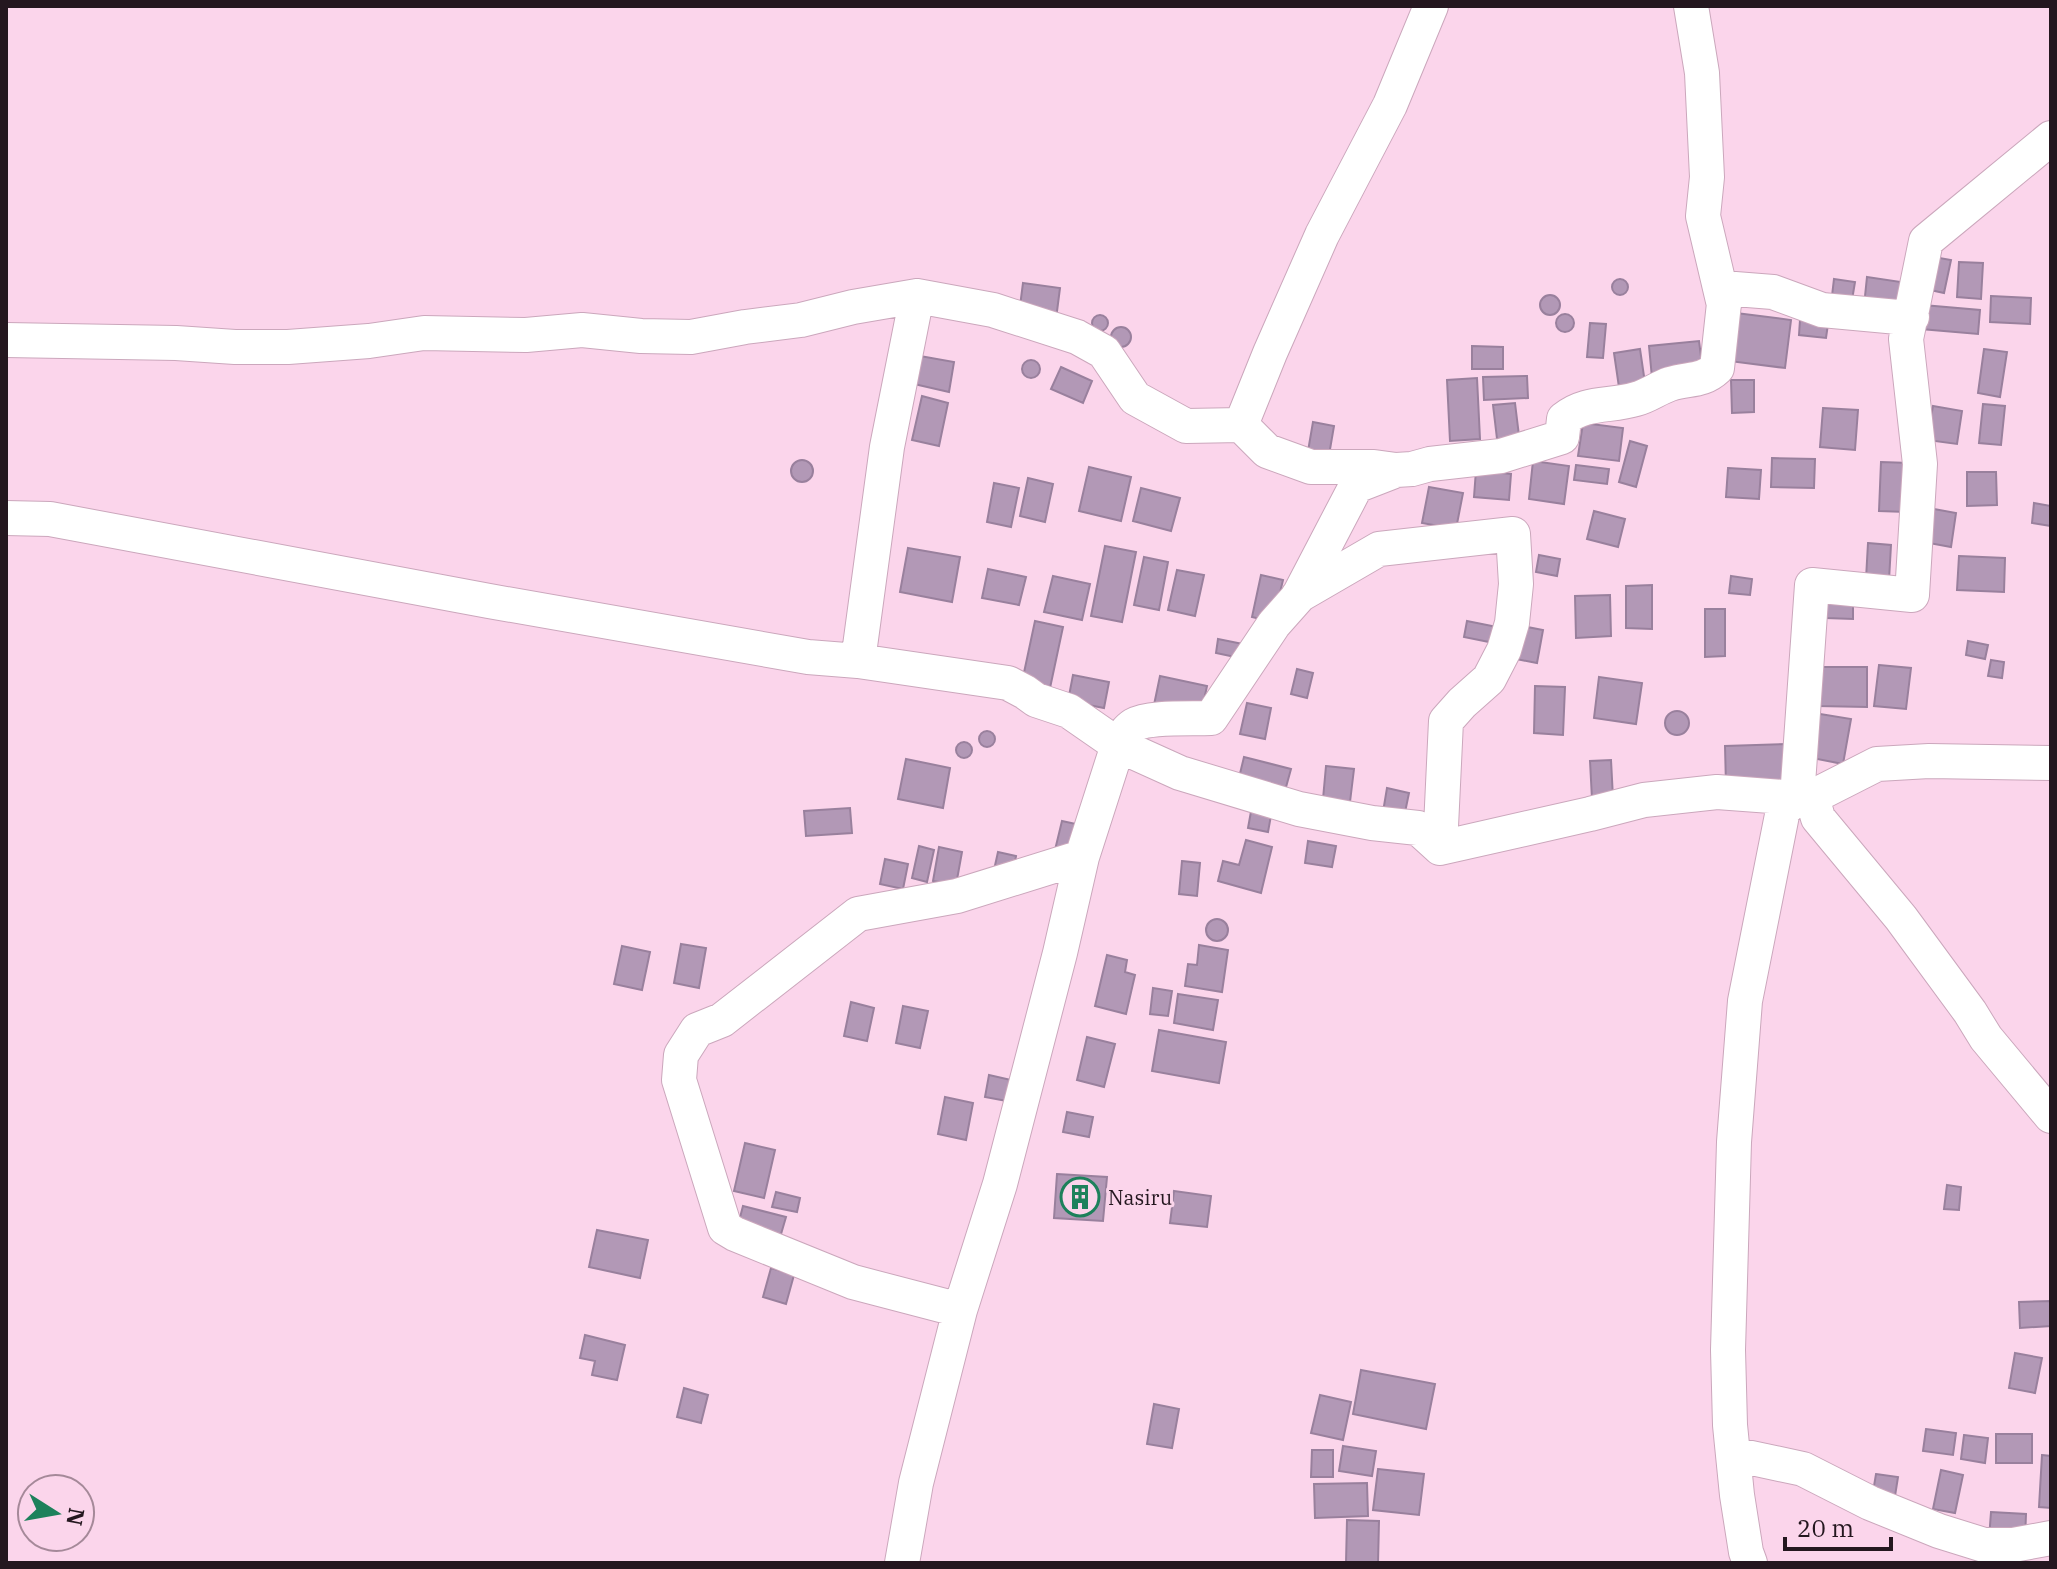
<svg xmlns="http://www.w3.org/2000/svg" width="2057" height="1569" font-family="'IBM Plex Serif',serif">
  <rect width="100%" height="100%" fill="#fbd5eb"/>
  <path fill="#b298b6" stroke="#99809d" stroke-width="2" d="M 1928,256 L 1951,260 L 1944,293 L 1921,288 Z
    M 1959,262 L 1983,263 L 1981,299 L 1957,297 Z
    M 1867,277 L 1901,282 L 1898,310 L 1864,306 Z
    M1612 287a8 8 0 1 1 16 0a8 8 0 1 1-16 0Z
    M 1834,279 L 1855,282 L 1852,300 L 1832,296 Z
    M 1023,283 L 1060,288 L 1056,319 L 1019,314 Z
    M1540 305a10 10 0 1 1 20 0a10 10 0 1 1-20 0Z
    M 1991,296 L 2031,298 L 2030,324 L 1990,322 Z
    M 1923,305 L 1980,310 L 1978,334 L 1921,329 Z
    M 1736,313 L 1791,320 L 1785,368 L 1729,361 Z
    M1556 323a9 9 0 1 1 18 0a9 9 0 1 1-18 0Z
    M1092 323a8 8 0 1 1 16 0a8 8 0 1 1-16 0Z
    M 1800,320 L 1828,324 L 1826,338 L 1799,335 Z
    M 1590,323 L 1606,324 L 1603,358 L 1587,357 Z
    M1111 337a10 10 0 1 1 20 0a10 10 0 1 1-20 0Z
    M 1699,341 L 1703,372 L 1652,378 L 1649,346 Z
    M 1472,346 L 1503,347 L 1503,369 L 1472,369 Z
    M 1640,349 L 1646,390 L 1620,394 L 1614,353 Z
    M 1984,349 L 2007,352 L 2000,397 L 1978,393 Z
    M 920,356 L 954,362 L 949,392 L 914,384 Z
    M1022 369a9 9 0 1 1 18 0a9 9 0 1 1-18 0Z
    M 1061,367 L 1092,381 L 1083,403 L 1051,389 Z
    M 1527,376 L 1528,398 L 1484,400 L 1483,377 Z
    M 1477,378 L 1480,439 L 1450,441 L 1447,380 Z
    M 1731,380 L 1754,380 L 1754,412 L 1732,413 Z
    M 922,396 L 948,403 L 939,446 L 912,440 Z
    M 1515,403 L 1520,444 L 1498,447 L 1493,405 Z
    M 1983,404 L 2005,406 L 2001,445 L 1979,443 Z
    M 1933,406 L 1962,411 L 1957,444 L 1927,440 Z
    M 1823,408 L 1858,410 L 1855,450 L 1820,447 Z
    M 1313,422 L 1334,426 L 1328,461 L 1307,457 Z
    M 1583,423 L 1623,428 L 1619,461 L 1578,456 Z
    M 1630,441 L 1647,446 L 1636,487 L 1619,482 Z
    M 1772,458 L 1815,459 L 1814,488 L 1771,487 Z
    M791 471a11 11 0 1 1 22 0a11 11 0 1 1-22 0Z
    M 1533,461 L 1569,466 L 1564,504 L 1529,499 Z
    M 1881,462 L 1909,463 L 1907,512 L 1879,511 Z
    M 1576,465 L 1609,469 L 1607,484 L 1574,480 Z
    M 1089,467 L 1131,477 L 1121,521 L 1079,511 Z
    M 1728,468 L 1761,470 L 1759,499 L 1726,497 Z
    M 1476,470 L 1511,474 L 1509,500 L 1474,497 Z
    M 1967,472 L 1996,472 L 1997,505 L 1967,506 Z
    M 1028,478 L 1053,484 L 1045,522 L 1020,516 Z
    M 994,483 L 1019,488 L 1011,527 L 987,522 Z
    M 1429,487 L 1463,493 L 1456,529 L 1422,523 Z
    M 1141,488 L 1180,498 L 1171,531 L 1133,521 Z
    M 2034,503 L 2051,506 L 2051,526 L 2032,523 Z
    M 1934,509 L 1956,513 L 1951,547 L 1929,543 Z
    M 1594,511 L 1625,519 L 1618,547 L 1587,539 Z
    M 1868,543 L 1891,545 L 1889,580 L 1866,579 Z
    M 1105,546 L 1136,552 L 1122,622 L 1091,616 Z
    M 908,548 L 960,557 L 952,602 L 900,592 Z
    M 1539,555 L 1560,559 L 1557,576 L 1536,572 Z
    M 1959,556 L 2005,558 L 2004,592 L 1957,590 Z
    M 1144,557 L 1168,562 L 1159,610 L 1134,605 Z
    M 988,569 L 1026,577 L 1019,605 L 982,598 Z
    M 1177,570 L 1204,575 L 1195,616 L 1168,610 Z
    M 1261,575 L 1283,580 L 1273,622 L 1252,617 Z
    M 1053,576 L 1090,584 L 1082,620 L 1044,612 Z
    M 1731,576 L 1752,579 L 1750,595 L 1729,593 Z
    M 1652,585 L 1652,629 L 1626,628 L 1626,586 Z
    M 1610,595 L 1611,636 L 1576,638 L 1575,596 Z
    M 1826,598 L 1853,598 L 1853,619 L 1826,618 Z
    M 1705,609 L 1725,609 L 1725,656 L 1705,657 Z
    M 1035,621 L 1063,627 L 1050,688 L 1022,682 Z
    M 1467,621 L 1502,628 L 1499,644 L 1464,637 Z
    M 1522,626 L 1543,630 L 1537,663 L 1516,659 Z
    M 1218,639 L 1243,644 L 1240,658 L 1216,653 Z
    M 1968,641 L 1988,645 L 1985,659 L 1966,655 Z
    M 1991,660 L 2004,662 L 2002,678 L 1988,676 Z
    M 1879,665 L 1911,668 L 1906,709 L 1874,706 Z
    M 1819,667 L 1867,667 L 1867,707 L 1818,706 Z
    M 1297,669 L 1313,673 L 1307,698 L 1291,694 Z
    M 1073,675 L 1109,682 L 1104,708 L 1068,701 Z
    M 1160,676 L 1207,686 L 1201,714 L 1154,705 Z
    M 1599,677 L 1642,683 L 1636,724 L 1594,718 Z
    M 1535,686 L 1565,687 L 1563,735 L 1534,733 Z
    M 1247,703 L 1271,708 L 1265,739 L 1240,734 Z
    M1665 723a12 12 0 1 1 24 0a12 12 0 1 1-24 0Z
    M 1814,713 L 1851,719 L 1843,764 L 1807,757 Z
    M979 739a8 8 0 1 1 16 0a8 8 0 1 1-16 0Z
    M956 750a8 8 0 1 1 16 0a8 8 0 1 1-16 0Z
    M 1787,744 L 1788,783 L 1726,786 L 1725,746 Z
    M 1244,757 L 1291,769 L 1283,798 L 1237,786 Z
    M 906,759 L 950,768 L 943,808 L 898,799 Z
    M 1611,760 L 1613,798 L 1592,799 L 1590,761 Z
    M 1326,766 L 1354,769 L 1350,802 L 1323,799 Z
    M 1387,788 L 1409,793 L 1403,822 L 1382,818 Z
    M 1252,806 L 1272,810 L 1268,832 L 1248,828 Z
    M 850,808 L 852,833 L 806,836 L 804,811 Z
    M 1062,821 L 1085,826 L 1078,855 L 1055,850 Z
    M 1246,840 L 1272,847 L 1261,893 L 1218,881 L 1223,861 L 1239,865 Z
    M 1308,841 L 1336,846 L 1332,867 L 1305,863 Z
    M 919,846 L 934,850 L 927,882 L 912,878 Z
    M 939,847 L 962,852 L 956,885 L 933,881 Z
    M 998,852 L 1016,856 L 1013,874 L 994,870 Z
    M 885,859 L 908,864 L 903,889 L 880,884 Z
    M 1182,861 L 1200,863 L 1197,896 L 1179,894 Z
    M1206 930a11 11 0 1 1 22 0a11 11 0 1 1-22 0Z
    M 681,944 L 706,948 L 699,988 L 674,983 Z
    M 1199,945 L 1228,950 L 1222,992 L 1185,986 L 1188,964 L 1197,965 Z
    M 622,946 L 650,952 L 642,990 L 614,984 Z
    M 1107,955 L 1127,960 L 1125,972 L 1135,975 L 1126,1014 L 1095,1006 Z
    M 1153,988 L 1172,991 L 1168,1016 L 1150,1014 Z
    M 1178,994 L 1218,1000 L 1213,1030 L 1174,1023 Z
    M 851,1002 L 874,1008 L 867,1041 L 844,1036 Z
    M 903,1006 L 928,1011 L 920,1048 L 896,1043 Z
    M 1159,1030 L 1226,1042 L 1219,1083 L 1152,1071 Z
    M 1087,1037 L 1115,1044 L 1104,1087 L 1077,1080 Z
    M 989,1075 L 1011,1080 L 1007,1101 L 985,1097 Z
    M 945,1097 L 973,1103 L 966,1140 L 938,1134 Z
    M 1067,1112 L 1093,1117 L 1089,1137 L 1063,1132 Z
    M 745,1143 L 775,1150 L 764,1198 L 734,1191 Z
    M 1057,1174 L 1107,1177 L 1103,1221 L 1054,1218 Z
    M 1947,1185 L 1961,1187 L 1959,1210 L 1944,1209 Z
    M 1174,1191 L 1211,1196 L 1207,1227 L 1170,1223 Z
    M 776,1192 L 800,1198 L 797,1212 L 772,1207 Z
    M 743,1206 L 786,1217 L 779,1241 L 737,1229 Z
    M 597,1230 L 648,1240 L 640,1278 L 589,1267 Z
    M 771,1268 L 794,1275 L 786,1304 L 763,1297 Z
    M 2051,1301 L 2051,1326 L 2020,1328 L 2019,1302 Z
    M 585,1335 L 625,1345 L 617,1380 L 592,1375 L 595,1361 L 580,1358 Z
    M 2015,1353 L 2042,1358 L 2035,1393 L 2009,1388 Z
    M 1361,1370 L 1435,1384 L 1426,1429 L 1353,1414 Z
    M 684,1388 L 708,1395 L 701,1423 L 677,1417 Z
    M 1320,1395 L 1351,1402 L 1343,1440 L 1311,1433 Z
    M 1154,1404 L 1179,1409 L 1172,1448 L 1147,1444 Z
    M 1926,1429 L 1956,1433 L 1953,1455 L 1923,1451 Z
    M 1996,1434 L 2032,1434 L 2032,1463 L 1996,1463 Z
    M 1964,1435 L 1988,1438 L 1985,1463 L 1961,1459 Z
    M 1343,1446 L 1376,1451 L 1372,1476 L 1339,1471 Z
    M 1312,1450 L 1333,1450 L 1333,1477 L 1311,1477 Z
    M 2042,1455 L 2051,1456 L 2051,1508 L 2039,1507 Z
    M 1378,1469 L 1424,1474 L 1419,1515 L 1373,1510 Z
    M 1941,1470 L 1963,1475 L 1955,1513 L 1933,1509 Z
    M 1876,1474 L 1898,1477 L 1895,1496 L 1873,1492 Z
    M 1367,1483 L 1368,1516 L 1315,1518 L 1314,1484 Z
    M 1991,1512 L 2026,1514 L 2025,1540 L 1989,1539 Z
    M 1347,1520 L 1379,1521 L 1378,1563 L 1346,1563 Z"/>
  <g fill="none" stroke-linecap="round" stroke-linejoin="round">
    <defs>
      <path id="minor" d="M 1691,6 L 1702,73 L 1707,177 L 1703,216 L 1724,305
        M 6,340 L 176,343 L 235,347 L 288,347 L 369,341 L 424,333 L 526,335 L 582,330 L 641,336 L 691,337 L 745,327 L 801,320 L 853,307 L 917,296 L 993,310 L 1077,337 L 1104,352 L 1135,398 L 1186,426 L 1241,425 L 1267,451 L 1311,467 L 1374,467 L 1396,470 L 1412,469 L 1430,464 L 1501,456 L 1562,437 L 1564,419 C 1586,401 1610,407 1636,399 C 1648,396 1658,388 1670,384 C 1689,378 1702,382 1717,368 L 1725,294 L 1735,289 L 1773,292 L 1822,310 L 1898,317 L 1912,317
        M 1241,425 L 1270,353 L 1322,235 L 1390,105 L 1431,6
        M 6,518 L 50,519 L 489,601 L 808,657 L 858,661 L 1008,683 L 1025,692 L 1036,700 L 1069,711 L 1118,745 L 1180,773 L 1299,809 L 1372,823 L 1418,828 L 1440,848 L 1590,814 L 1644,800 L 1717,792 L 1797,798 L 1812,797 L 1877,764 L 1929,761 L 2051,763
        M 1298,596 L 1379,549 L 1513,534 L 1516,584 L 1512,623 L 1504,650 L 1489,679 L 1462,703 L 1446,721 L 1440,848
        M 858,661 L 887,447 L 917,296
        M 1812,797 L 1818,818 L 1901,918 L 1970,1012 L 1986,1038 L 2051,1116
        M 960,1310 L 853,1282 L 735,1234 L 725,1228 L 679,1080 L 681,1055 L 697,1030 L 722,1020 L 858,914 L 957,896 L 1082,857
        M 1733,1454 L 1803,1469 L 1870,1503 L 1939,1531 L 1984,1545 L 2013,1545 L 2051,1538
        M 902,1563 L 916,1483 L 960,1310 L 1000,1184 L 1060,953 L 1082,857 L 1118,745 C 1122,738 1126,730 1134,725 C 1149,716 1192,719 1211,718 L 1274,624 L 1298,597 L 1356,486 L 1392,472
        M 1750,1563 L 1746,1552 L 1737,1495 L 1730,1425 L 1728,1350 L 1734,1142 L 1745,1001 L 1783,810 L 1797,798 L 1812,585 L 1912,595 L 1920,464 L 1906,339 L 1926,241 L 2051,138"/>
    </defs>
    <use href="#minor" stroke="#cba7bc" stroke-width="36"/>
    <use href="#minor" stroke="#fff" stroke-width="34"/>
  </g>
  <defs>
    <symbol id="building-ring" viewBox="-11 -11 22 22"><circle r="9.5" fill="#fbd5eb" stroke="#1d815b" stroke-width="1.5"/><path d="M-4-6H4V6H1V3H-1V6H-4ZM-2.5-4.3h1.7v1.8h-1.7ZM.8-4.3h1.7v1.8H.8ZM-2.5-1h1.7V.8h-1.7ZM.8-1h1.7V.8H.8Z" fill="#1d815b"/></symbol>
  </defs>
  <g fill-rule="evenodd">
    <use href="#building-ring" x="1058" y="1175" width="44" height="44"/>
  </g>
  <g text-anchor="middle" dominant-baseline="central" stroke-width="6" stroke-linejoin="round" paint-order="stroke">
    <g font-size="20" fill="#24171f" stroke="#fbd5eb" text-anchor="start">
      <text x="1108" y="1197">Nasiru</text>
    </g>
  </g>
  <rect width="2057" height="1569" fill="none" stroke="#24171f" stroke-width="16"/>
  <g transform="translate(56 1513) rotate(101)"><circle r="38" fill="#fbd5eb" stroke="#a58999" stroke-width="2"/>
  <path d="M0-6L14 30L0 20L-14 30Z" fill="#1d815b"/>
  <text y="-12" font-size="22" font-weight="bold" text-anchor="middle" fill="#24171f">N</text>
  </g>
  <path d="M1785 1537v12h106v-12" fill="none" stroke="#24171f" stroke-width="4"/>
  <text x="1797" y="1537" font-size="24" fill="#24171f" stroke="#fbd5eb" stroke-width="6" paint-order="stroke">20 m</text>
</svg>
